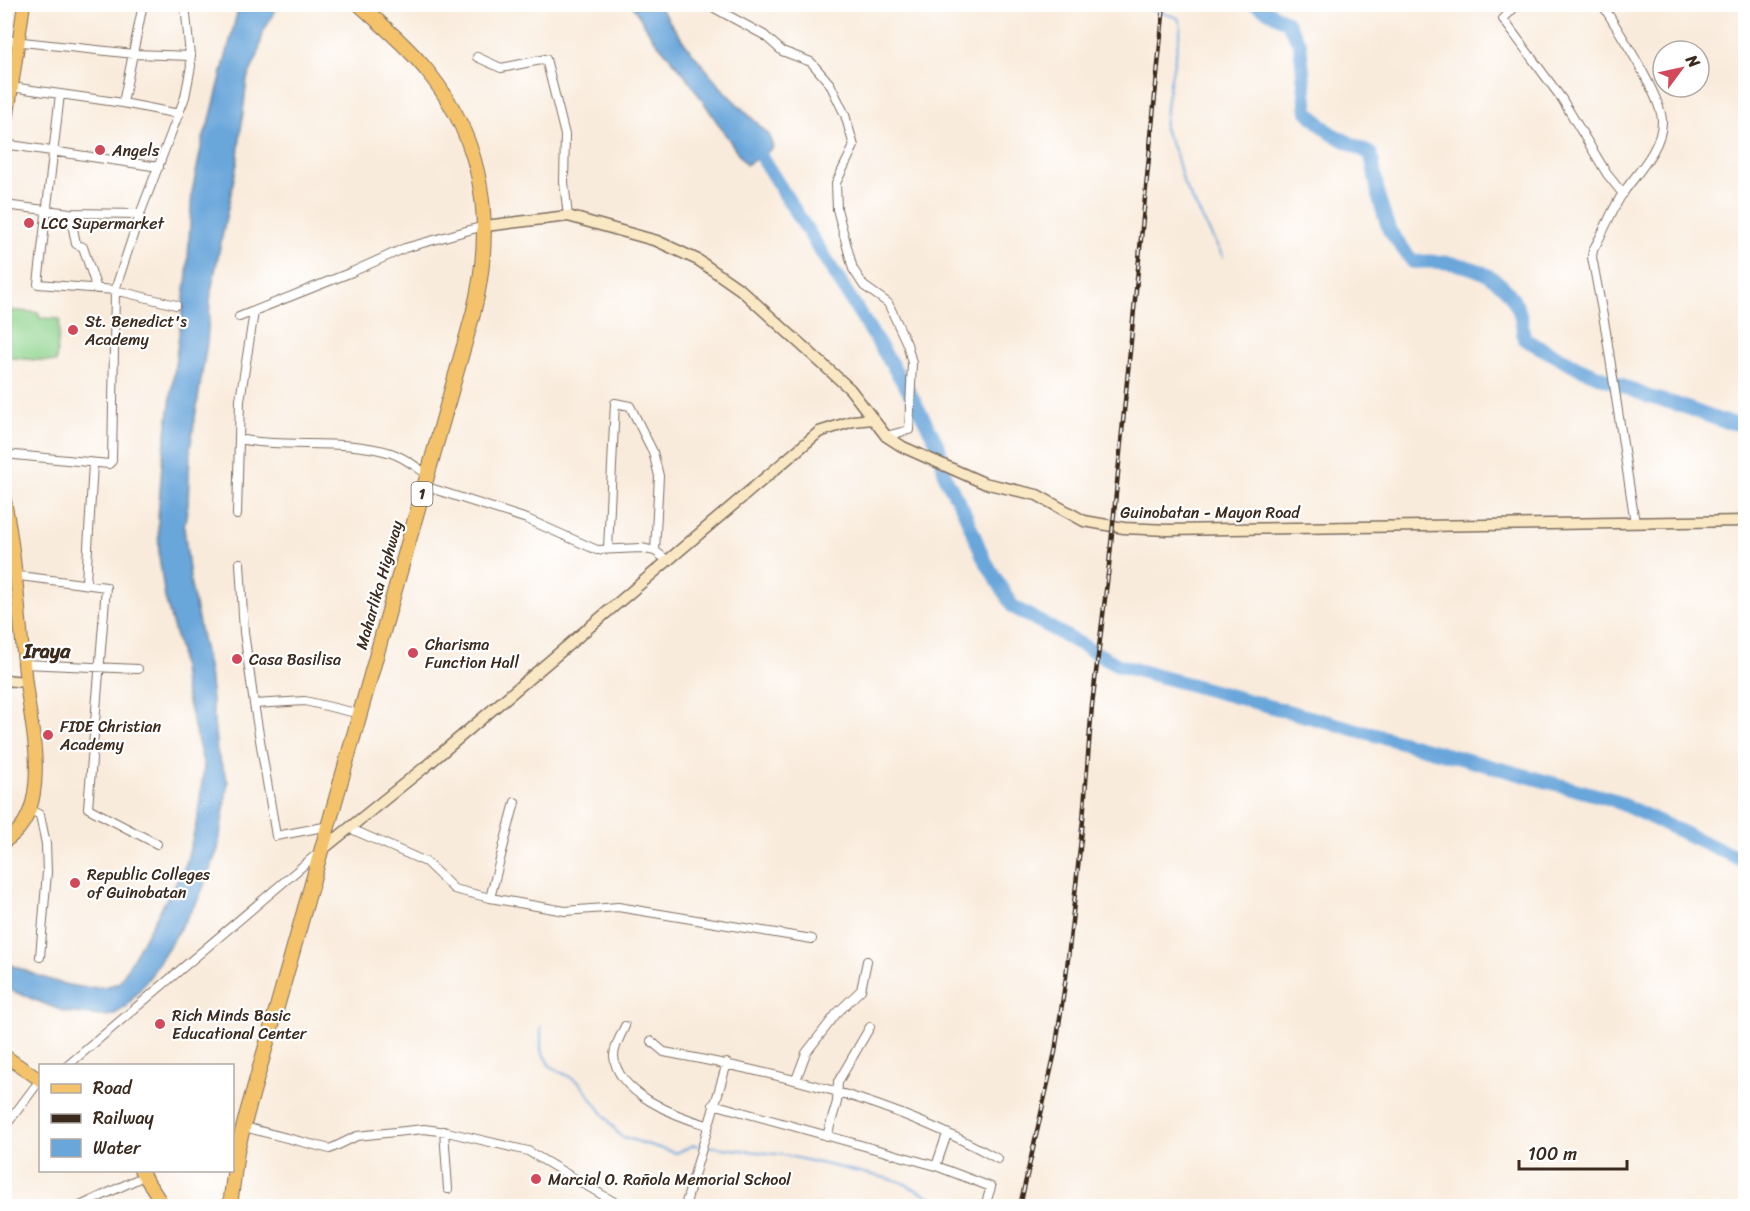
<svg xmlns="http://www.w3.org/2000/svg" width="1750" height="1211" font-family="Sriracha,sans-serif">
  <rect width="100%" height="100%" fill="#fff"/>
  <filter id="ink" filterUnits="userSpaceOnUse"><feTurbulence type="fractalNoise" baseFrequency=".0167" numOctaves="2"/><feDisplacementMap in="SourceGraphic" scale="12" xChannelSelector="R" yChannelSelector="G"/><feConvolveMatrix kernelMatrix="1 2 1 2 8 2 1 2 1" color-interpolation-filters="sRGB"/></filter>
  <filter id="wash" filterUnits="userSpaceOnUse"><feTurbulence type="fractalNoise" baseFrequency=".008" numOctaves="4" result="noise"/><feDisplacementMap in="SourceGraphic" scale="24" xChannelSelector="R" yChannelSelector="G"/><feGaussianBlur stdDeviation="1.35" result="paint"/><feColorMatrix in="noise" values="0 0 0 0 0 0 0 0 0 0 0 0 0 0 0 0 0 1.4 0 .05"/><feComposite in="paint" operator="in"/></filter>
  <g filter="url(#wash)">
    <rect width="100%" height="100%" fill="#f9ebdb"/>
    <path fill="#8ed38d" stroke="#647e56" stroke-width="1.5" d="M 8,310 L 39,313 L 39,318 L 60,319 L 56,362 L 5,357 Z"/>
    <path fill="#69a6da" stroke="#52687c" stroke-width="1.5" d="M 239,5 L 278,5 L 263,32 L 258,55 L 247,79 L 237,164 L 211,291 L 207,342 L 190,450 L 188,504 L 184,527 L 191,586 L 209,671 L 217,752 L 228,782 L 218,849 L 199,898 L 151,975 L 126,1007 L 113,1015 L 103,1016 L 65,1012 L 5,988 L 5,963 C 42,976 79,997 119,983 L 186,864 L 198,817 L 204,766 L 184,686 L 180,651 L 165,598 L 159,556 L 158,518 L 162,464 L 187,275 L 192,192 L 203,139 L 211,116 Z
      M 632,5 L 658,5 L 686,45 L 725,92 L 769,135 L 773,148 L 746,165 L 686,76 L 653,38 Z"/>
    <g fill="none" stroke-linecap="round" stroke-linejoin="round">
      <path stroke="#69a6da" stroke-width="2" d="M 1137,4 L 1178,18 L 1181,26 L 1167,99 L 1164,129 L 1176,154 L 1184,184 L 1223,257
        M 541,1027 L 541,1050 L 550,1066 L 579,1082 L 620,1136 L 676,1153 L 694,1145 L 700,1146
        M 706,1146 L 784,1155 L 899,1181 L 948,1206"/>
      <path stroke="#69a6da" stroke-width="14" d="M 1255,4 L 1287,22 L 1300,44 L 1307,111 L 1330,133 L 1371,154 L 1379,199 L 1389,230 L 1413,262 C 1454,259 1502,268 1519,311 C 1522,319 1523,330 1524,339 L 1579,368 L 1649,397 L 1676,404 L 1722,421 L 1746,425
        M 752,142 L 911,395 L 939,447 L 946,479 L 963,509 L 983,557 L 1013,607 L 1118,665 L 1611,799 L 1746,862"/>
    </g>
  </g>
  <g filter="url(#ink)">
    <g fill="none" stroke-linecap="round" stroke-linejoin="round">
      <defs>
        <path id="street" d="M 140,4 L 172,4
          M 707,4 L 764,35 L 782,51 L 811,62 L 830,84 L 845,115 L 854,146 L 836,183 L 837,209 L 853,269 L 864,286 L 888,303 L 907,344 L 912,363 L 909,430 L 886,436
          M 1518,4 L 1503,19 L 1562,99 L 1607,174 L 1623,194
          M 1602,4 C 1616,27 1663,98 1662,122 C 1662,148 1637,173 1623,193 C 1611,211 1604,232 1593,250 L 1592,257 L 1606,332 L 1635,523
          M 4,40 L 134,54 L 191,56
          M 477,57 L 501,68 L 546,59 L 565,135 L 564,182 L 568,216
          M 4,86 L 123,103 L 179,114
          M 60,94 L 38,284 L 115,290 L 176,305
          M 123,103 L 143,4
          M 4,144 L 159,167
          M 4,205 L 70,213 L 140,214
          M 70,213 L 76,244 L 83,247 L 97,289
          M 239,317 L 352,272 L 405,248 L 484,226
          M 239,439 C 288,449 342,438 391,453 C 404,457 416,467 427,474
          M 4,454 L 109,464 L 112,461 L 115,290 L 140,214 L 185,97 L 191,66 L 185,4
          M 424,486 L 527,519 L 597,550 L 641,548 L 655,551
          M 237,515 L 240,400 L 254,312
          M 608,549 L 615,403 L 630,406 L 653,452 L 659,476 L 655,551 L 668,561
          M 240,563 L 244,632 L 254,704 L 276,836 L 329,826
          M 4,574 L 106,587 L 88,808 L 157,844
          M 86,582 L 93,464
          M 24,664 L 138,669
          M 254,704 L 305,701 L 360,714
          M 31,810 L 40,815 L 46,844 L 47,872 L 40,957
          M 349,828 L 426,862 L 454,889 L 490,898 L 565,911 L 618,907 L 812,939
          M 490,898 L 515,802
          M 625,1026 C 621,1035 614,1046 614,1056 C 616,1093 678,1117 707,1125
          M 651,1041 L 664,1052 C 782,1074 891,1099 998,1159
          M 67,1066 L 318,853
          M 796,1080 L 806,1053 L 837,1013 L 861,990 L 867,961
          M 713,1104 L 936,1166 L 991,1187 L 985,1206
          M 244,1127 L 330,1149 L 357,1136 L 424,1129 L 447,1132 L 528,1151 L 621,1206
          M 4,1128 L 40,1080
          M 444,1131 L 448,1189
          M 827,1136 L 837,1102 L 838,1082 L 870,1027
          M 936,1166 L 947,1134
          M 80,1206 L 144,1176
          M 685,1206 L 727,1063"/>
        <path id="secondary" d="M 485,226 L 568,216 L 657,241 L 698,260 L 741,290 L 850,389 L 886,436 L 903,447 L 984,483 L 1037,495 L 1084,521 L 1124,528 L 1168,530 L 1746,521
          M 4,680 L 26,682
          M 322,850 L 425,767 L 819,432 L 853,421 L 873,419"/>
        <path id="primary" d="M 4,142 L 24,4
          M 4,496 C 17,558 19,620 26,683 C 30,718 40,757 34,793 C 31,813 22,831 4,842
          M 4,1055 L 40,1080
          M 140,1170 L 164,1206"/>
        <path id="highway" d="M 230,1206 L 237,1151 L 247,1113 L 473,314 C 495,227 485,143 428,72 C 408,47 383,26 359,4"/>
      </defs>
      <use href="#street" stroke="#7e6e60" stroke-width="10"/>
      <use href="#secondary" stroke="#7e6e60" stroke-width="13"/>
      <use href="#primary" stroke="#7e6e60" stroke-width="14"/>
      <use href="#highway" stroke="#7e6e60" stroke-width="16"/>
      <use href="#street" stroke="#fff" stroke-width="8"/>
      <use href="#secondary" stroke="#fae7c3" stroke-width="10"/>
      <use href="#primary" stroke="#f3c26a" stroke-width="12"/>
      <use href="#highway" stroke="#f3c26a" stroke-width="14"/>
      <defs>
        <path id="rail" d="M 1108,575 L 1164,4
          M 1020,1206 L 1055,1052 L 1066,977 L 1083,820 L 1092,705 L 1109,566"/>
      </defs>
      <use href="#rail" stroke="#3b2a1e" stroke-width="4.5"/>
      <use href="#rail" stroke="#fff" stroke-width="2" stroke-dasharray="7" stroke-linecap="butt"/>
    </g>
  </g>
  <g fill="#d1495b" stroke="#fff" stroke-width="2">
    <circle cx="100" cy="150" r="6"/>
    <circle cx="29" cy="223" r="6"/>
    <circle cx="73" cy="330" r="6"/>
    <circle cx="413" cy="653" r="6"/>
    <circle cx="237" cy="659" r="6"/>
    <circle cx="48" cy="735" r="6"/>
    <circle cx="75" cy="883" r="6"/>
    <circle cx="160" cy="1024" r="6"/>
    <circle cx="536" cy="1179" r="6"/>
  </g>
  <g text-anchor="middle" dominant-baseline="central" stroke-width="4.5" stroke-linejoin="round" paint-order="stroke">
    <rect fill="#fff" stroke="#766a62" stroke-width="1.5" x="411.5" y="482" width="21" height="24" rx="4.5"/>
    <g font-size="15" font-weight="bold" fill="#3b2a1e">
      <text x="422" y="494">1</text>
    </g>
    <g font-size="16" fill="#3b2a1e" stroke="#fff" text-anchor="start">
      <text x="112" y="150">Angels</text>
      <text x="41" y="223">LCC Supermarket</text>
      <text x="85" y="321">St. Benedict's<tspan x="85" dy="18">Academy</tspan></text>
      <text x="425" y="644">Charisma<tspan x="425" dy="18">Function Hall</tspan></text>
      <text x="249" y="659">Casa Basilisa</text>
      <text x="60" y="726">FIDE Christian<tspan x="60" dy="18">Academy</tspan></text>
      <text x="87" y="874">Republic Colleges<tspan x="87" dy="18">of Guinobatan</tspan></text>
      <text x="172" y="1015">Rich Minds Basic<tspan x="172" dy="18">Educational Center</tspan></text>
      <text x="548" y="1179">Marcial O. Rañola Memorial School</text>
    </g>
    <g font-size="16" fill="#3b2a1e" stroke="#fff">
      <text x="1210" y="512">Guinobatan - Mayon Road</text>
      <text transform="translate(379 585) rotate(-74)">Maharlika Highway</text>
    </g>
    <g font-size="20" font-weight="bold" fill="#3b2a1e" stroke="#fff">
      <text x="47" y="651">Iraya</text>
    </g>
  </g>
  <rect width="1750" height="1211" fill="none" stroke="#fff" stroke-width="24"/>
  <rect x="39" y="1064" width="195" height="108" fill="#ffffff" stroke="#b1aaa5" stroke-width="1.5"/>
  <rect x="51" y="1084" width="30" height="9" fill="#f3c26a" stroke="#b1aaa5" stroke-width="1.5"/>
  <text x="93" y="1094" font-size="18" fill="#3b2a1e">Road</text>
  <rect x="51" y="1114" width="30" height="9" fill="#3b2a1e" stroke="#b1aaa5" stroke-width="1.5"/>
  <text x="93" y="1124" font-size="18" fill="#3b2a1e">Railway</text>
  <rect x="51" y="1139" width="30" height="18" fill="#69a6da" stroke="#b1aaa5" stroke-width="1.5"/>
  <text x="93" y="1154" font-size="18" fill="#3b2a1e">Water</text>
  <g transform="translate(1681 69) rotate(57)"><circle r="28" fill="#ffffff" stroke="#b1aaa5" stroke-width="1.5"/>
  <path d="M0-4.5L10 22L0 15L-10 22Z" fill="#d1495b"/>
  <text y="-9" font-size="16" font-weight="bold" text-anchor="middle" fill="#3b2a1e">N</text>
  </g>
  <path d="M1519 1160v9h108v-9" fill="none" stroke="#3b2a1e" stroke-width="3"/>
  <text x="1528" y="1160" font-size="18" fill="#3b2a1e" stroke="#ffffff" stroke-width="4.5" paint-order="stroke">100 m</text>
</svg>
